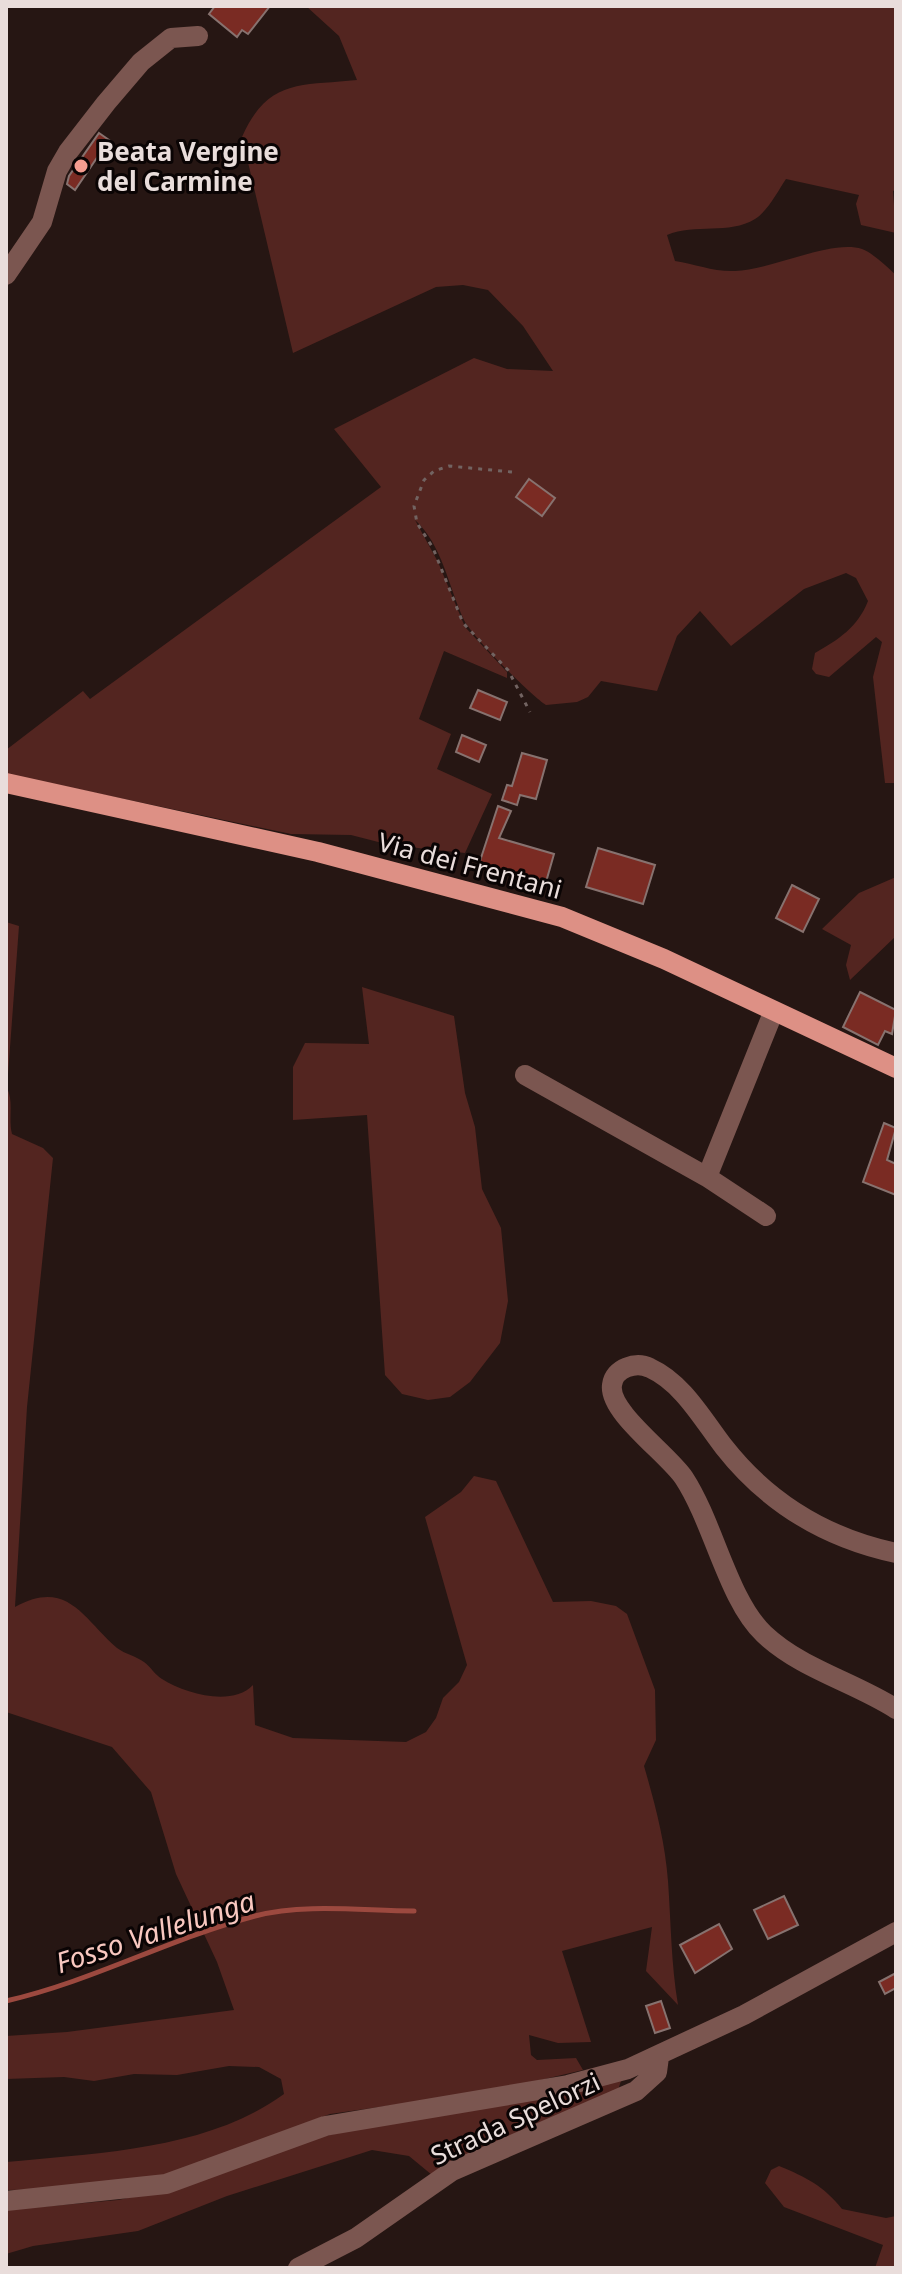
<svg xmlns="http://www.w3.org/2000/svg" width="902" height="2274" font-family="'Noto Sans',sans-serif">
  <rect width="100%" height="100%" fill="#261613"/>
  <path fill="#532520" d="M 306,6 L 896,6 L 896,190 L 893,191 L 896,233 L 861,225 L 856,204 L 859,195 L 786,179 C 778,191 767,212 755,219 C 729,235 695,223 667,235 L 675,261 C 695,264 714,272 735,271 C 772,270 831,239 862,249 C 873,253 887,267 896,275 L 896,783 L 885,783 L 873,677 L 882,642 L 876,637 L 829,677 L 816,674 L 812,669 L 815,653 C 838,640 858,627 868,601 L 856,578 L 846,573 L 804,589 L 731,646 L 700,611 L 677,636 L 657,691 L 601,681 L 588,697 L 577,702 L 546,705 C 531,696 471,635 464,620 C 449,588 442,544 415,520 L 438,562 L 465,627 L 507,672 L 507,678 L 444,651 L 419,719 L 451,734 L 437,769 L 492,794 L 465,853 L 390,845 L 351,835 L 291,834 L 6,774 L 6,750 L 83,691 L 90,699 L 381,487 L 334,429 L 474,358 L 507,369 L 553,371 L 523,326 L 488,290 L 463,285 L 436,287 L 293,353 L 242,137 C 268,78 301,86 357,80 L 339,36 Z
    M 896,877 L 896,936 L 850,980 L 846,965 L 851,945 L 822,929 L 859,893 Z
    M 6,922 L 19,926 L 7,1088 C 14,1102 8,1118 12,1134 L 43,1148 L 53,1158 L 27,1407 L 15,1607 C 68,1578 83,1619 117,1648 C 125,1654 136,1656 144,1662 C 151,1667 155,1675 162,1679 C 186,1694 232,1707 253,1685 L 255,1725 L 293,1738 L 406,1742 L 426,1732 L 436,1718 L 443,1698 L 459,1682 L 467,1665 L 425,1517 L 461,1492 L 474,1476 L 496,1481 L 553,1602 L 591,1601 L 616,1606 L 627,1614 L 655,1690 L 656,1740 L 644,1766 C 655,1804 665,1841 668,1881 C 671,1923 671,1963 678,2005 L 646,1971 L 652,1927 L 562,1951 L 591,2042 L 558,2043 L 529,2035 L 531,2055 L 537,2060 L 576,2058 L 583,2070 L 499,2090 L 330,2114 L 165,2176 L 72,2189 L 6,2190 L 6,2162 C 97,2153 207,2150 284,2094 L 281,2079 L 259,2067 L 229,2066 L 177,2075 L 134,2074 L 94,2081 L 64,2077 L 6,2079 L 6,2036 L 67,2032 L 234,2010 L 217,1962 L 176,1874 L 151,1792 L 112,1747 L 6,1712 Z
    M 362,987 L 454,1016 L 465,1093 L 475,1127 L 482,1189 L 501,1228 L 508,1301 L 500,1343 L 470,1382 L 450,1397 L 428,1400 L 402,1394 L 385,1375 L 367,1115 L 293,1120 L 293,1067 L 305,1043 L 369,1044 Z
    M 623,2075 L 618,2090 L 432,2175 L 409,2156 L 372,2150 L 227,2196 L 138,2231 L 33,2246 L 6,2254 L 6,2210 L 118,2200 L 179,2187 L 295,2142 Z
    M 779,2166 C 806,2177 824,2186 842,2209 L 886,2218 L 896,2216 L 896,2268 L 875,2268 L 883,2245 L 784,2207 L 765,2183 L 771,2170 Z"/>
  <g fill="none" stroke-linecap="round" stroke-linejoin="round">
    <path stroke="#9c493f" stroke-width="5" d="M 6,2001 C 93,1981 168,1939 255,1916 C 305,1903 364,1911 414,1911"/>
  </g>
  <path fill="#7a2b23" stroke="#87726f" stroke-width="2" d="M 215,6 L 270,6 L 248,34 L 242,30 L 237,37 L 209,14 Z
    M 99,133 L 109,140 L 75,190 L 67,184 L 69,176 Z
    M 529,479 L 555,498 L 542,516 L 516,497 Z
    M 478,690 L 507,702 L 500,720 L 470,708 Z
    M 462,735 L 486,745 L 479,762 L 456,752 Z
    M 522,753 L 547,760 L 536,799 L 520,795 L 517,805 L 502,800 L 507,785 L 512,786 Z
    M 498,806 L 511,811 L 499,838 L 554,854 L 546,882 L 479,864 Z
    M 598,848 L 655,865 L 643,904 L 586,887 Z
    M 792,885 L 819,899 L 803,932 L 776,918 Z
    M 860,992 L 896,1010 L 892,1034 L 885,1031 L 878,1045 L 843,1027 Z
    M 884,1123 L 896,1128 L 887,1160 L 896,1164 L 896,1195 L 863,1182 Z
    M 784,1896 L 798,1925 L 768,1939 L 754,1910 Z
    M 719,1924 L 732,1949 L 695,1973 L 680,1945 Z
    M 896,1973 L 896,1988 L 885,1994 L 879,1982 Z
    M 661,2001 L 670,2028 L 655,2033 L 646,2006 Z"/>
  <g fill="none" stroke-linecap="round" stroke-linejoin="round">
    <path stroke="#726361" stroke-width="3" stroke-dasharray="4 6" stroke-linecap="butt" d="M 512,472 L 449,466 L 434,471 L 424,480 L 414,506 L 417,523 L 433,548 L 463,623 L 508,670 L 530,712"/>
    <path stroke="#7b5650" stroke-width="20" d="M 6,275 L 42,222 L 57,171 L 68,152 L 106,103 L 141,62 L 171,38 L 198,36
      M 525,1075 L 707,1177 L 773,1013
      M 707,1177 L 766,1216
      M 896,1553 C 826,1538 768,1503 724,1447 C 703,1420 683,1383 650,1368 C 636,1361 614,1368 612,1385 C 608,1412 668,1454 684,1478 C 714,1524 728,1600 764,1634 C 801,1669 854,1682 896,1709
      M 6,2201 L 166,2184 L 325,2126 L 568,2085 L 628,2069 L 744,2015 L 896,1932
      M 298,2268 L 356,2238 L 452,2171 L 636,2091 L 657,2072 L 659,2057"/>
    <path stroke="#dd9085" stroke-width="20" d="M 6,783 L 318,852 L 562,917 L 664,959 L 896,1068"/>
  </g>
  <circle fill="#f59d90" stroke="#0a0404" stroke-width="3" cx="81" cy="166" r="8"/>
  <g text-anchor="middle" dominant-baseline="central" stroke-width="6" stroke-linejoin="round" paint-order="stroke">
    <g font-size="26" font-weight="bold" fill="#e9dddb" stroke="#0a0404" text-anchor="start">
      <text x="97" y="151">Beata Vergine<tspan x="97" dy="30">del Carmine</tspan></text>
    </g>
    <g font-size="26" fill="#e9dddb" stroke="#0a0404">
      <text transform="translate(470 865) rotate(15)">Via dei Frentani</text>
      <text transform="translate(515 2118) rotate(-25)">Strada Spelorzi</text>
    </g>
    <g font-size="28" font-style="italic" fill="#f9c8c0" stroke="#0a0404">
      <text transform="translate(155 1931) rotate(-18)">Fosso Vallelunga</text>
    </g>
  </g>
  <rect width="902" height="2274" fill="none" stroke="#e9dddb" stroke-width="16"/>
</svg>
